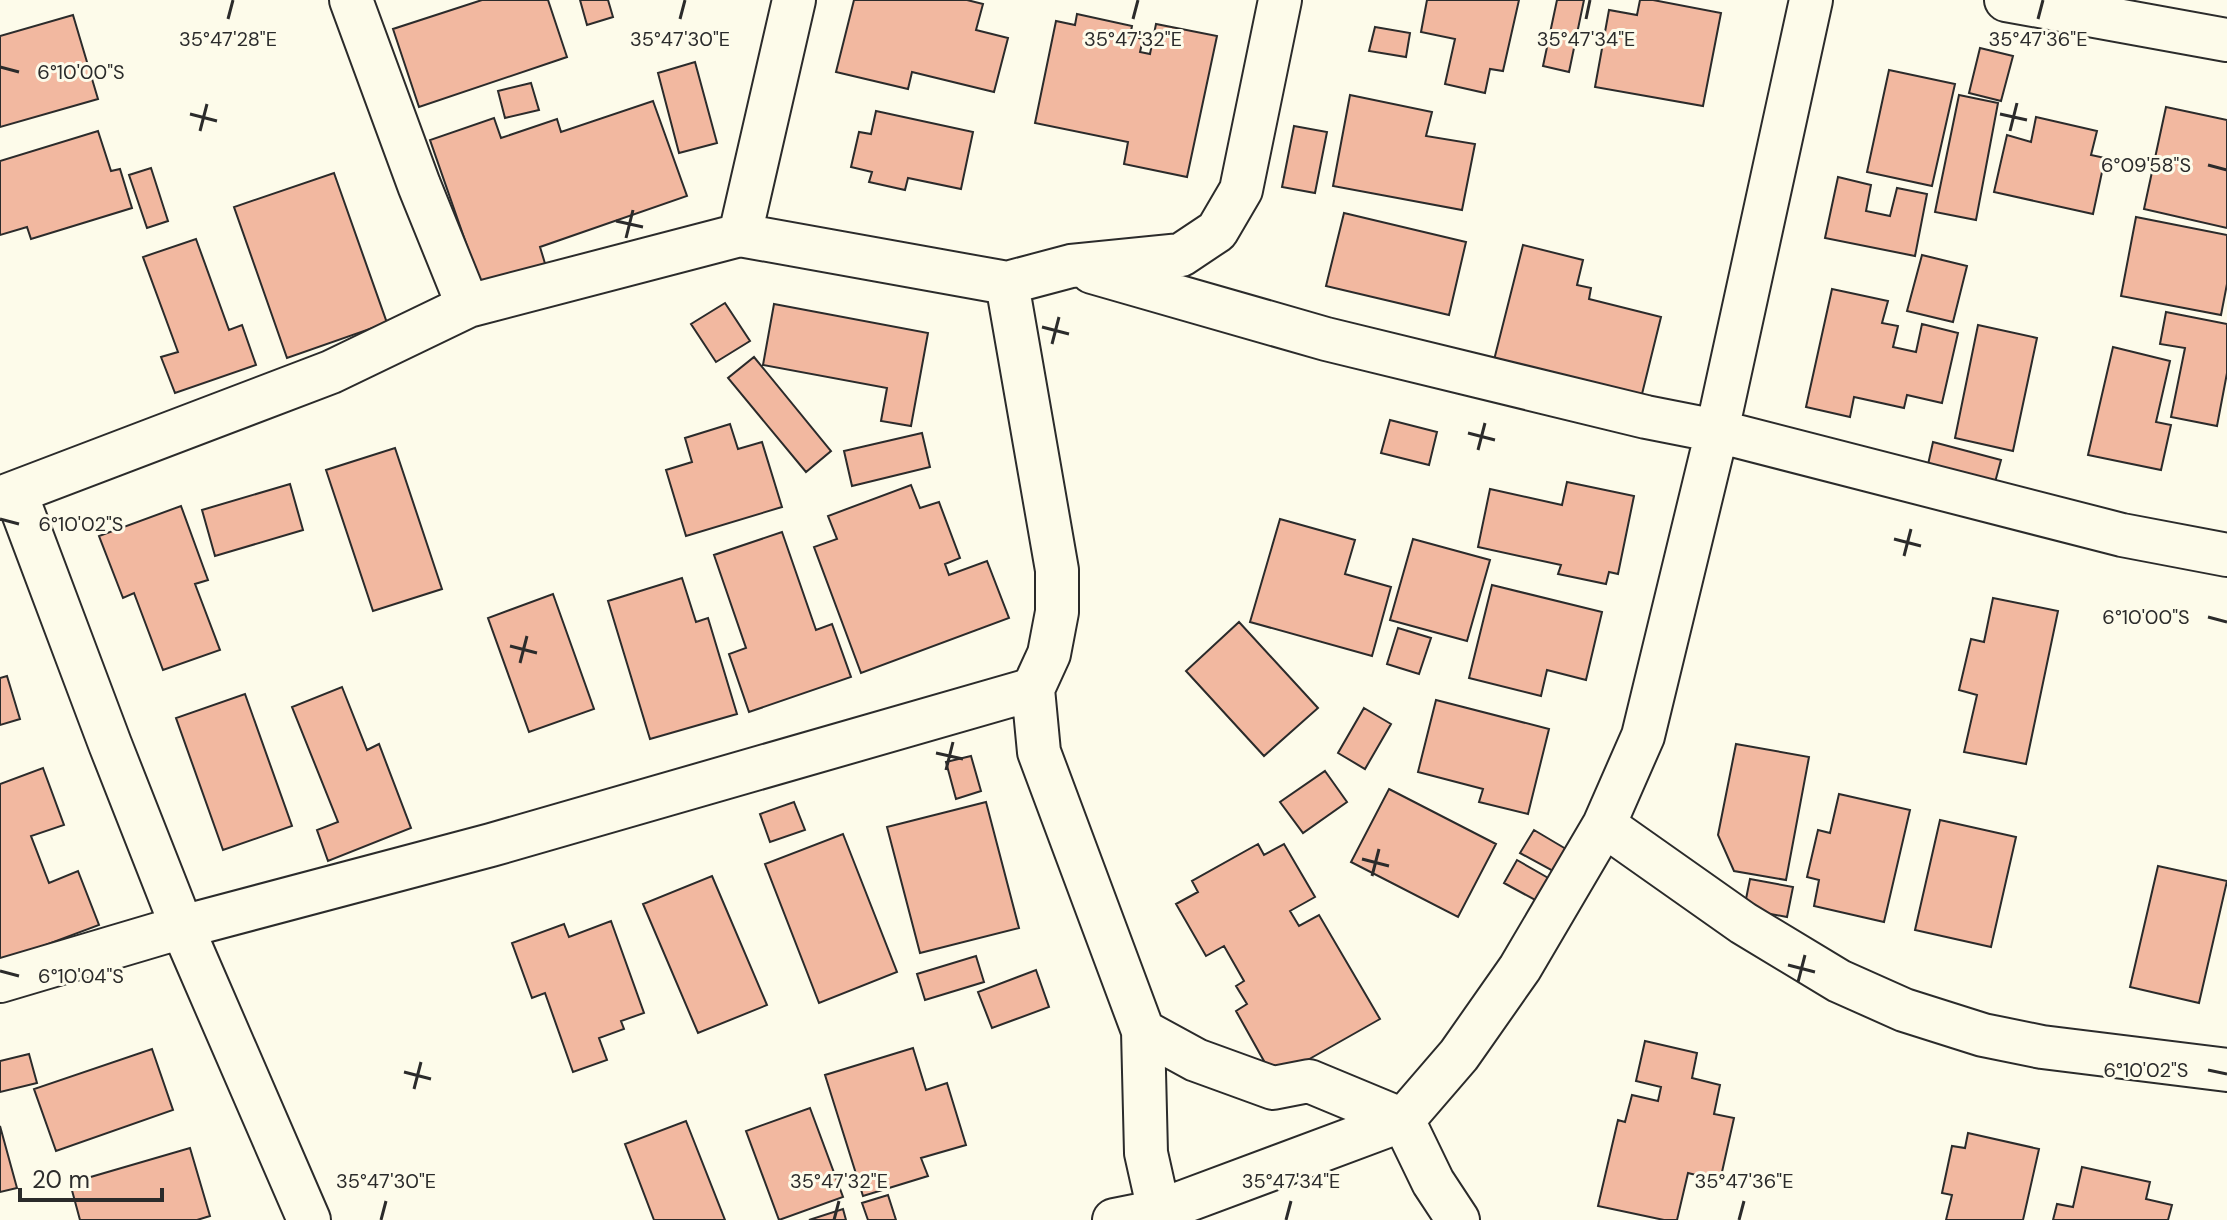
<svg xmlns="http://www.w3.org/2000/svg" width="2227" height="1220" font-family="'DM Sans',sans-serif">
  <rect width="100%" height="100%" fill="#fdfbea"/>
  <path fill="#f2b8a0" stroke="#2b2b2b" stroke-width="2" d="M 482,0 L 548,0 L 567,57 L 419,107 L 393,29 Z
    M 580,0 L 608,0 L 613,17 L 587,25 Z
    M 854,0 L 967,0 L 983,4 L 976,30 L 1008,38 L 994,92 L 912,72 L 908,89 L 836,72 Z
    M 1427,0 L 1519,0 L 1503,71 L 1490,69 L 1485,93 L 1445,84 L 1455,39 L 1421,32 Z
    M 1557,0 L 1584,0 L 1569,72 L 1543,66 Z
    M 1640,0 L 1653,0 L 1721,13 L 1703,106 L 1595,87 L 1609,10 L 1637,15 Z
    M 1077,14 L 1132,26 L 1130,36 L 1143,39 L 1140,52 L 1150,54 L 1156,24 L 1217,36 L 1187,177 L 1124,164 L 1128,142 L 1035,123 L 1056,21 L 1075,25 Z
    M 73,15 L 98,99 L 0,127 L 0,36 Z
    M 1375,27 L 1410,33 L 1406,57 L 1369,51 Z
    M 1980,48 L 2013,56 L 2001,101 L 1969,93 Z
    M 695,62 L 717,143 L 679,153 L 658,73 Z
    M 1889,70 L 1955,84 L 1932,186 L 1867,172 Z
    M 531,83 L 539,110 L 505,118 L 498,91 Z
    M 1350,95 L 1432,112 L 1426,136 L 1475,144 L 1462,210 L 1333,186 Z
    M 1959,95 L 1998,103 L 1976,220 L 1935,212 Z
    M 653,101 L 687,196 L 540,247 L 547,270 L 483,292 L 430,140 L 494,118 L 501,138 L 557,119 L 561,132 Z
    M 2166,107 L 2227,120 L 2227,228 L 2144,209 Z
    M 876,111 L 973,132 L 961,189 L 908,178 L 905,190 L 869,182 L 872,172 L 851,167 L 859,132 L 871,134 Z
    M 2036,117 L 2097,131 L 2091,155 L 2105,158 L 2093,214 L 1994,192 L 2007,135 L 2031,142 Z
    M 1294,126 L 1327,132 L 1315,193 L 1282,187 Z
    M 98,131 L 111,171 L 120,169 L 132,208 L 31,239 L 27,227 L 0,235 L 0,161 Z
    M 151,168 L 168,221 L 147,228 L 129,175 Z
    M 334,173 L 387,323 L 287,358 L 234,207 Z
    M 1838,177 L 1871,185 L 1866,211 L 1890,216 L 1897,188 L 1927,194 L 1915,256 L 1825,238 Z
    M 1344,213 L 1466,242 L 1449,315 L 1326,286 Z
    M 2136,217 L 2227,235 L 2227,284 L 2221,315 L 2121,296 Z
    M 196,239 L 229,330 L 242,325 L 256,365 L 175,393 L 161,357 L 178,352 L 143,257 Z
    M 1523,245 L 1583,260 L 1577,285 L 1591,288 L 1589,299 L 1661,317 L 1641,398 L 1494,360 Z
    M 1922,255 L 1967,266 L 1953,322 L 1907,311 Z
    M 1832,289 L 1888,301 L 1882,323 L 1898,326 L 1893,347 L 1916,352 L 1922,324 L 1958,333 L 1942,403 L 1907,395 L 1904,408 L 1854,397 L 1850,417 L 1806,407 Z
    M 725,303 L 750,341 L 716,362 L 691,324 Z
    M 774,304 L 928,333 L 911,426 L 881,421 L 887,388 L 763,365 Z
    M 2166,312 L 2227,324 L 2227,373 L 2217,426 L 2171,417 L 2185,348 L 2160,344 Z
    M 1978,325 L 2037,338 L 2013,451 L 1955,438 Z
    M 2113,347 L 2170,361 L 2156,422 L 2171,425 L 2161,470 L 2088,455 Z
    M 754,357 L 831,451 L 806,472 L 728,378 Z
    M 1390,420 L 1437,432 L 1429,465 L 1381,453 Z
    M 730,424 L 738,449 L 762,442 L 782,507 L 686,536 L 666,470 L 692,462 L 685,438 Z
    M 922,433 L 930,467 L 852,486 L 844,451 Z
    M 1933,442 L 2001,460 L 1994,486 L 1927,469 Z
    M 395,448 L 442,589 L 373,611 L 326,470 Z
    M 1567,482 L 1634,496 L 1618,574 L 1609,572 L 1606,584 L 1558,574 L 1561,565 L 1478,547 L 1490,489 L 1562,505 Z
    M 290,484 L 303,530 L 215,556 L 202,510 Z
    M 911,485 L 920,508 L 939,502 L 960,558 L 945,564 L 949,575 L 987,561 L 1009,618 L 861,673 L 814,547 L 837,539 L 828,516 Z
    M 181,506 L 208,580 L 195,584 L 220,650 L 163,670 L 134,593 L 123,598 L 99,536 Z
    M 1280,519 L 1355,540 L 1345,574 L 1391,587 L 1372,656 L 1250,622 Z
    M 782,532 L 816,630 L 832,624 L 851,677 L 749,712 L 729,654 L 746,648 L 714,555 Z
    M 1413,539 L 1490,560 L 1467,641 L 1390,620 Z
    M 682,578 L 696,622 L 708,618 L 737,714 L 650,739 L 608,601 Z
    M 1492,585 L 1602,612 L 1586,680 L 1547,670 L 1541,696 L 1469,678 Z
    M 553,594 L 594,709 L 529,732 L 488,618 Z
    M 1993,598 L 2058,611 L 2026,764 L 1964,752 L 1977,695 L 1959,690 L 1971,639 L 1984,642 Z
    M 1239,622 L 1318,708 L 1264,756 L 1186,671 Z
    M 1398,628 L 1431,638 L 1419,674 L 1387,664 Z
    M 7,676 L 20,719 L 0,725 L 0,678 Z
    M 342,687 L 367,750 L 379,744 L 411,828 L 328,861 L 317,830 L 338,822 L 292,707 Z
    M 245,694 L 292,826 L 223,850 L 176,718 Z
    M 1436,700 L 1549,729 L 1528,814 L 1479,802 L 1483,789 L 1418,772 Z
    M 1364,708 L 1391,724 L 1365,769 L 1338,753 Z
    M 1736,744 L 1809,757 L 1786,880 L 1734,871 L 1718,835 Z
    M 971,756 L 981,791 L 956,799 L 946,762 Z
    M 43,768 L 64,825 L 31,836 L 49,883 L 78,871 L 99,925 L 0,962 L 0,784 Z
    M 1325,771 L 1347,802 L 1303,833 L 1280,802 Z
    M 1389,789 L 1496,844 L 1458,917 L 1351,862 Z
    M 1839,794 L 1910,810 L 1884,922 L 1814,906 L 1819,880 L 1807,877 L 1818,830 L 1830,833 Z
    M 794,802 L 805,830 L 770,842 L 760,814 Z
    M 986,802 L 1019,928 L 920,953 L 887,827 Z
    M 1940,820 L 2016,837 L 1991,947 L 1915,930 Z
    M 1534,830 L 1566,849 L 1553,871 L 1520,853 Z
    M 843,834 L 897,972 L 819,1003 L 765,864 Z
    M 1258,844 L 1264,855 L 1284,844 L 1315,897 L 1290,911 L 1299,926 L 1319,915 L 1380,1019 L 1274,1079 L 1236,1011 L 1247,1004 L 1236,986 L 1244,981 L 1224,946 L 1206,956 L 1176,904 L 1198,892 L 1192,881 Z
    M 1517,860 L 1550,879 L 1537,901 L 1504,883 Z
    M 2158,866 L 2227,881 L 2199,1003 L 2130,987 Z
    M 712,876 L 767,1005 L 698,1033 L 643,904 Z
    M 1750,879 L 1793,887 L 1787,917 L 1744,909 Z
    M 611,921 L 644,1013 L 621,1021 L 624,1029 L 599,1038 L 607,1060 L 573,1072 L 545,993 L 532,998 L 512,943 L 564,924 L 569,937 Z
    M 976,956 L 984,982 L 925,1000 L 917,974 Z
    M 1036,970 L 1049,1007 L 992,1028 L 978,992 Z
    M 1645,1041 L 1697,1053 L 1692,1078 L 1720,1085 L 1714,1114 L 1734,1118 L 1720,1181 L 1688,1173 L 1677,1220 L 1664,1220 L 1598,1206 L 1618,1120 L 1625,1122 L 1632,1095 L 1658,1101 L 1661,1087 L 1636,1081 Z
    M 913,1048 L 926,1090 L 947,1083 L 966,1145 L 921,1158 L 928,1176 L 863,1196 L 825,1075 Z
    M 152,1049 L 173,1110 L 56,1151 L 34,1089 Z
    M 29,1054 L 37,1083 L 0,1092 L 0,1061 Z
    M 810,1108 L 843,1197 L 779,1220 L 746,1131 Z
    M 686,1121 L 725,1220 L 654,1220 L 625,1144 Z
    M 0,1126 L 17,1188 L 0,1192 Z
    M 1968,1133 L 2039,1149 L 2023,1220 L 1946,1220 L 1952,1195 L 1942,1193 L 1952,1146 L 1965,1148 Z
    M 190,1148 L 210,1216 L 197,1220 L 80,1220 L 70,1183 Z
    M 2082,1167 L 2150,1182 L 2146,1199 L 2172,1205 L 2168,1220 L 2053,1220 L 2057,1204 L 2073,1207 Z
    M 888,1195 L 896,1220 L 868,1220 L 862,1203 Z
    M 843,1209 L 846,1220 L 809,1220 Z"/>
  <g fill="none" stroke-linecap="round" stroke-linejoin="round">
    <defs>
      <path id="minor" d="M 351,0 L 419,185 L 468,306
        M 2006,0 L 2227,40
        M 740,235 L 794,0
        M 1092,272 L 1326,339 L 1646,417 L 1717,431 L 2122,535 L 2227,555
        M 1007,283 L 1057,570 L 1057,612 L 1049,654 L 1033,689 L 1039,752 L 1143,1031 L 1146,1153 L 1159,1211
        M 16,494 L 110,744 L 182,927 L 309,1220
        M 0,498 L 331,372 L 468,306 L 740,235 L 1007,283 L 1071,266 L 1181,255 L 1217,231 L 1241,190 L 1280,0
        M 1604,825 L 1743,923 L 1839,981 L 1904,1010 L 1983,1035 L 2042,1047 L 2227,1070
        M 0,981 L 182,927 L 491,845 L 1033,689
        M 1143,1031 L 1196,1060 L 1273,1088 L 1309,1081 L 1403,1120 L 1433,1182 L 1458,1220
        M 1114,1220 L 1159,1211 L 1403,1120 L 1459,1055 L 1520,968 L 1604,825 L 1643,736 L 1717,431 L 1811,0"/>
    </defs>
    <use href="#minor" stroke="#2b2b2b" stroke-width="46"/>
    <use href="#minor" stroke="#fdfbea" stroke-width="42"/>
  </g>
  <path fill="none" stroke="#2b2b2b" stroke-width="3" d="M 228,19 L 233,0M 680,19 L 685,0M 1133,19 L 1138,0M 1586,19 L 1590,0M 2038,19 L 2043,0M 0,67 L 19,72M 190,114 L 217,121M 2000,114 L 2027,120M 200,131 L 207,104M 2010,131 L 2017,103M 2208,165 L 2227,170M 616,221 L 643,227M 626,238 L 633,210M 1042,327 L 1069,334M 1052,344 L 1059,317M 1468,433 L 1495,440M 1478,450 L 1485,423M 0,519 L 19,524M 1894,539 L 1921,546M 1904,556 L 1911,529M 2208,617 L 2227,622M 510,646 L 537,653M 520,663 L 527,636M 936,753 L 963,759M 946,770 L 953,742M 1362,859 L 1389,866M 1372,876 L 1379,849M 1788,965 L 1815,972M 0,971 L 19,976M 1798,982 L 1805,955M 2208,1070 L 2227,1074M 404,1072 L 431,1079M 414,1089 L 421,1062M 381,1220 L 386,1201M 834,1220 L 839,1201M 1286,1220 L 1291,1201M 1739,1220 L 1744,1201"/>
  <g font-size="20" text-anchor="middle" fill="#2b2b2b" stroke="#fdfbea" stroke-width="6" stroke-linejoin="round" paint-order="stroke">
    <text x="228" y="46">35°47'28"E</text>
    <text x="680" y="46">35°47'30"E</text>
    <text x="1133" y="46">35°47'32"E</text>
    <text x="1586" y="46">35°47'34"E</text>
    <text x="2038" y="46">35°47'36"E</text>
    <text x="81" y="79">6°10'00"S</text>
    <text x="2146" y="172">6°09'58"S</text>
    <text x="81" y="531">6°10'02"S</text>
    <text x="2146" y="624">6°10'00"S</text>
    <text x="81" y="983">6°10'04"S</text>
    <text x="2146" y="1077">6°10'02"S</text>
    <text x="386" y="1188">35°47'30"E</text>
    <text x="839" y="1188">35°47'32"E</text>
    <text x="1291" y="1188">35°47'34"E</text>
    <text x="1744" y="1188">35°47'36"E</text>
  </g>
  <path d="M20 1188v12h142v-12" fill="none" stroke="#2b2b2b" stroke-width="4"/>
  <text x="32" y="1188" font-size="24" fill="#2b2b2b" stroke="#fdfbea" stroke-width="6" paint-order="stroke">20 m</text>
</svg>
